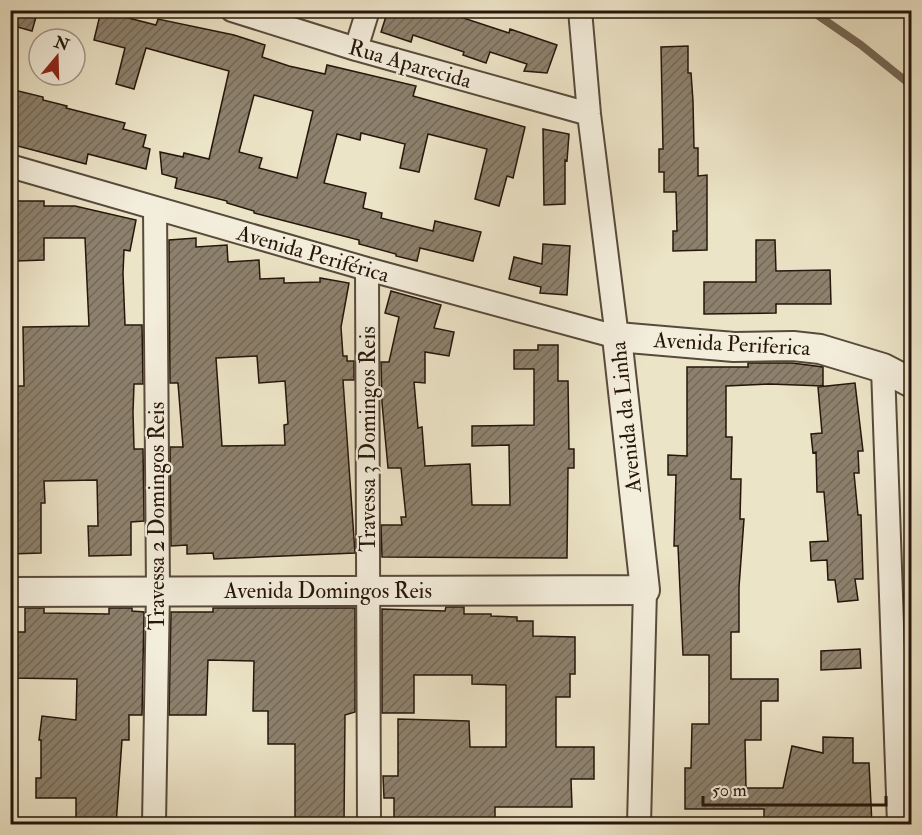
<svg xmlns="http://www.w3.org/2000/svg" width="922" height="835" font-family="'IM FELL Double Pica',serif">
  <defs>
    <pattern id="building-hatch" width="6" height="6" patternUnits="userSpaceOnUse" patternTransform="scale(1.5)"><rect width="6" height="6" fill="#8d816d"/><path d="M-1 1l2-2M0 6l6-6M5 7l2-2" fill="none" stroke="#736958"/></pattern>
  </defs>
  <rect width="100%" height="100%" fill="#ece4c7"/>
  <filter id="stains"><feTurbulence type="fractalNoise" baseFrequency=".00333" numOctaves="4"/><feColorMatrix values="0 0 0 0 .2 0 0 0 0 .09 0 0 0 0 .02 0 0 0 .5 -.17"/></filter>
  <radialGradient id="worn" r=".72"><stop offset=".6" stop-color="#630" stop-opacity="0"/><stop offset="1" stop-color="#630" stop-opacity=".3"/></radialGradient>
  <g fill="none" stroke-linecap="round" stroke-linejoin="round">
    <path stroke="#756856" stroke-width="8" d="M 810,10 L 861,45 L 912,86"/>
  </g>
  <path fill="url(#building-hatch)" stroke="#26160c" stroke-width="1.5" fill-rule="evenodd" d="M 10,10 L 38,10 L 32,31 L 10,25 Z
    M 388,10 L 439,10 L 509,33 L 510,29 L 557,45 L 547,73 L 524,71 L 527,64 L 490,52 L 486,63 L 463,55 L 464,52 L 413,35 L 411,42 L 381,32 Z
    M 101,11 L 156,25 L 158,19 L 234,35 L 265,45 L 262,57 L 289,66 L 325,74 L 327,65 L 416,86 L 413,96 L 525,127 L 513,178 L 507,176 L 499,206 L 475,199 L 487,149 L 428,134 L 419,172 L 400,168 L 405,144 L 361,133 L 360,140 L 337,134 L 324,183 L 366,193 L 363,208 L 382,213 L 381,218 L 433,231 L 435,221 L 481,232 L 473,261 L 420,248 L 417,261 L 396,256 L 396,254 L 359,244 L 359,240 L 254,213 L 254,211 L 227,203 L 227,201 L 175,188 L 177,178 L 162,174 L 160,152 L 183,157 L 184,153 L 209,159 L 229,71 L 146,48 L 134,89 L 116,84 L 125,48 L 94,40 ZM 254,95 L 313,111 L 297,178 L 259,168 L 262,158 L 239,152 Z
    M 688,46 L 688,73 L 691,73 L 693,101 L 694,148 L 698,148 L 698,176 L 707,175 L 707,250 L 673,251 L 673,231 L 677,231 L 676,192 L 664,192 L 664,172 L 659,172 L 659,149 L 663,149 L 661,47 Z
    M 10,89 L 43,97 L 43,100 L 67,106 L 66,108 L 125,123 L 123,129 L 146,135 L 143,147 L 150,149 L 146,169 L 88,154 L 86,164 L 10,144 Z
    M 543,129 L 569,134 L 567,161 L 565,160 L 565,204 L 544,205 Z
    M 10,201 L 44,201 L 44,206 L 75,206 L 136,220 L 130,251 L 124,250 L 123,273 L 125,325 L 142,325 L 143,384 L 134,384 L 133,412 L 134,449 L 143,449 L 144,521 L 131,522 L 131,555 L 89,556 L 88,526 L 98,526 L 97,480 L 44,481 L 45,503 L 41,503 L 41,553 L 10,554 L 10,386 L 24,386 L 23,327 L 89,326 L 85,238 L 44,238 L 44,260 L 16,261 L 16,236 L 10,236 Z
    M 196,238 L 196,247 L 227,245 L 228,262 L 259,260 L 260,279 L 284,278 L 284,283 L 320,282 L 320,278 L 349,283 L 341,327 L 343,356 L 347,356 L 347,361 L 354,361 L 354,380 L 343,380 L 355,553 L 214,559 L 213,553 L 187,554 L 187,545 L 171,546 L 170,447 L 183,447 L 178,383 L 170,383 L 169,240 ZM 257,356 L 259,383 L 285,381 L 288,424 L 284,425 L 285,445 L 222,446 L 216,358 Z
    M 756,240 L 775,240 L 776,271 L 830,270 L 831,304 L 776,304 L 776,313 L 704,314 L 704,282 L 756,282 Z
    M 543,244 L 570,246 L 567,295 L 540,293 L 541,287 L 509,279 L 514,257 L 542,264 Z
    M 391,291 L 441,305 L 434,328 L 454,332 L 449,356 L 425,352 L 425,383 L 414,382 L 418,428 L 422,427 L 425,466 L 470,464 L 472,505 L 510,505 L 509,445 L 472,446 L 472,426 L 534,425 L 534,369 L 514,369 L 514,350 L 538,350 L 538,345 L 558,345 L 558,381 L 568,381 L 569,449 L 574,449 L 574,468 L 568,468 L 567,558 L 382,557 L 381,525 L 402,525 L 401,517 L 406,517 L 401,468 L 388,468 L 382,403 L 381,362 L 389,362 L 399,317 L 385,313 Z
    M 748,363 L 792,363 L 823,367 L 823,386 L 769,384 L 726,386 L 726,437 L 732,437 L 731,479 L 741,479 L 740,519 L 744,519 L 739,587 L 739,632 L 731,632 L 731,679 L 778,679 L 778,701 L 761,701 L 761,740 L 745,740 L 746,788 L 783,788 L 792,746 L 823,753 L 823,737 L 853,738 L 853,763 L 869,763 L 872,825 L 764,825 L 764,809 L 685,809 L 685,768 L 691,768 L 692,724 L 709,724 L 709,655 L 683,655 L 678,546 L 674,546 L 676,475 L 668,475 L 668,455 L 687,456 L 687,367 L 748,367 Z
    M 855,383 L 863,451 L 858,451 L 859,473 L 854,473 L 858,515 L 861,515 L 863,579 L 855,579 L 858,600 L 838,602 L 835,580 L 828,580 L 827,560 L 811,561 L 810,542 L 828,541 L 824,492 L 817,492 L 816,452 L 813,453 L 811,434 L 822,433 L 818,387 Z
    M 446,607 L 464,607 L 464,614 L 491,614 L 491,616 L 517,617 L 517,621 L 533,621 L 533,636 L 575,637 L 575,674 L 570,674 L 570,697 L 556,697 L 556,747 L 594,747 L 594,779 L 571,779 L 572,807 L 495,807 L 495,825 L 394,825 L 394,798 L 384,798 L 383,776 L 398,776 L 398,719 L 469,721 L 470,747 L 506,747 L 506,685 L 472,684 L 472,675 L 414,675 L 414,713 L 382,713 L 382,609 L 445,611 Z
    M 25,608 L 44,608 L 44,613 L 109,614 L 109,608 L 132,608 L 132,611 L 144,612 L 142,715 L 129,715 L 129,740 L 122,740 L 116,825 L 76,825 L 76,798 L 36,798 L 36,778 L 41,778 L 41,740 L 39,740 L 42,716 L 76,720 L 77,679 L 10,678 L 10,632 L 25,632 Z
    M 213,608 L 355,608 L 355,712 L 345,715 L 344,825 L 295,825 L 295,744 L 268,744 L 268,711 L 253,711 L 254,661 L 208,660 L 206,715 L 169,715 L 171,612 L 213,612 Z
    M 860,649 L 861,668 L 821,670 L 821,651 Z"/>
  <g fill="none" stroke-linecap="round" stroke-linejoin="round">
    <defs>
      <path id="minor" d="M 232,10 L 356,49 L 589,114
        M 356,49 L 368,10
        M 10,166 L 367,269 L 617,337 L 589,114 L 580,10
        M 367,269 L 369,824
        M 883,368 L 899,824
        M 154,824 L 158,591 L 155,208
        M 639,824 L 645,590"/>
      <path id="tertiary" d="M 10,592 L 645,590 L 617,337 L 734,347 L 793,346 L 820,349 L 883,368 L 912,383"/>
    </defs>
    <use href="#minor" stroke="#584a3b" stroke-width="26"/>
    <use href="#tertiary" stroke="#584a3b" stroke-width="32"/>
    <use href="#minor" stroke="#f3eddb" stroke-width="22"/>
    <use href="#tertiary" stroke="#f3eddb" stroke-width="28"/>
  </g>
  <g text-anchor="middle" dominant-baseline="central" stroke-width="4.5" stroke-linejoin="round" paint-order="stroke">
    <g font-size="22" fill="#26160c" stroke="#f3eddb">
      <text transform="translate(410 64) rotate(16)">Rua Aparecida</text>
      <text transform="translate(313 254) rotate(16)">Avenida Periférica</text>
      <text transform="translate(732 344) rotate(3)">Avenida Periferica</text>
      <text transform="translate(626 417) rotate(-96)">Avenida da Linha</text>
      <text transform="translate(368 439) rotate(-90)">Travessa 3 Domingos Reis</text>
      <text transform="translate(157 516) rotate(-90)">Travessa 2 Domingos Reis</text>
      <text x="328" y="591">Avenida Domingos Reis</text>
    </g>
  </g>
  <rect width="922" height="835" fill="none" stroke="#ece4c7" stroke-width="36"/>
  <rect x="12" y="12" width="898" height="811" fill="none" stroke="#26160c" stroke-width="3"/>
  <rect x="18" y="18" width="886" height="799" fill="none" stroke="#26160c" stroke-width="1.5"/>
  <g transform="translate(57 57) rotate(19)"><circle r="28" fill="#f3eddb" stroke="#a19788" stroke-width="1.5"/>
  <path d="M0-4.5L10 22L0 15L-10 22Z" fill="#8f2418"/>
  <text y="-9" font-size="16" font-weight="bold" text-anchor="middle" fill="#26160c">N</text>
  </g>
  <path d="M703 796v9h183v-9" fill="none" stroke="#26160c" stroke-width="3"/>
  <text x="712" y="796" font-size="18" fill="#26160c" stroke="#f3eddb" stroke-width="4.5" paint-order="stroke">50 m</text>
  <rect width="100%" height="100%" filter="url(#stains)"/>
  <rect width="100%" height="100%" fill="url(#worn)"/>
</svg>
